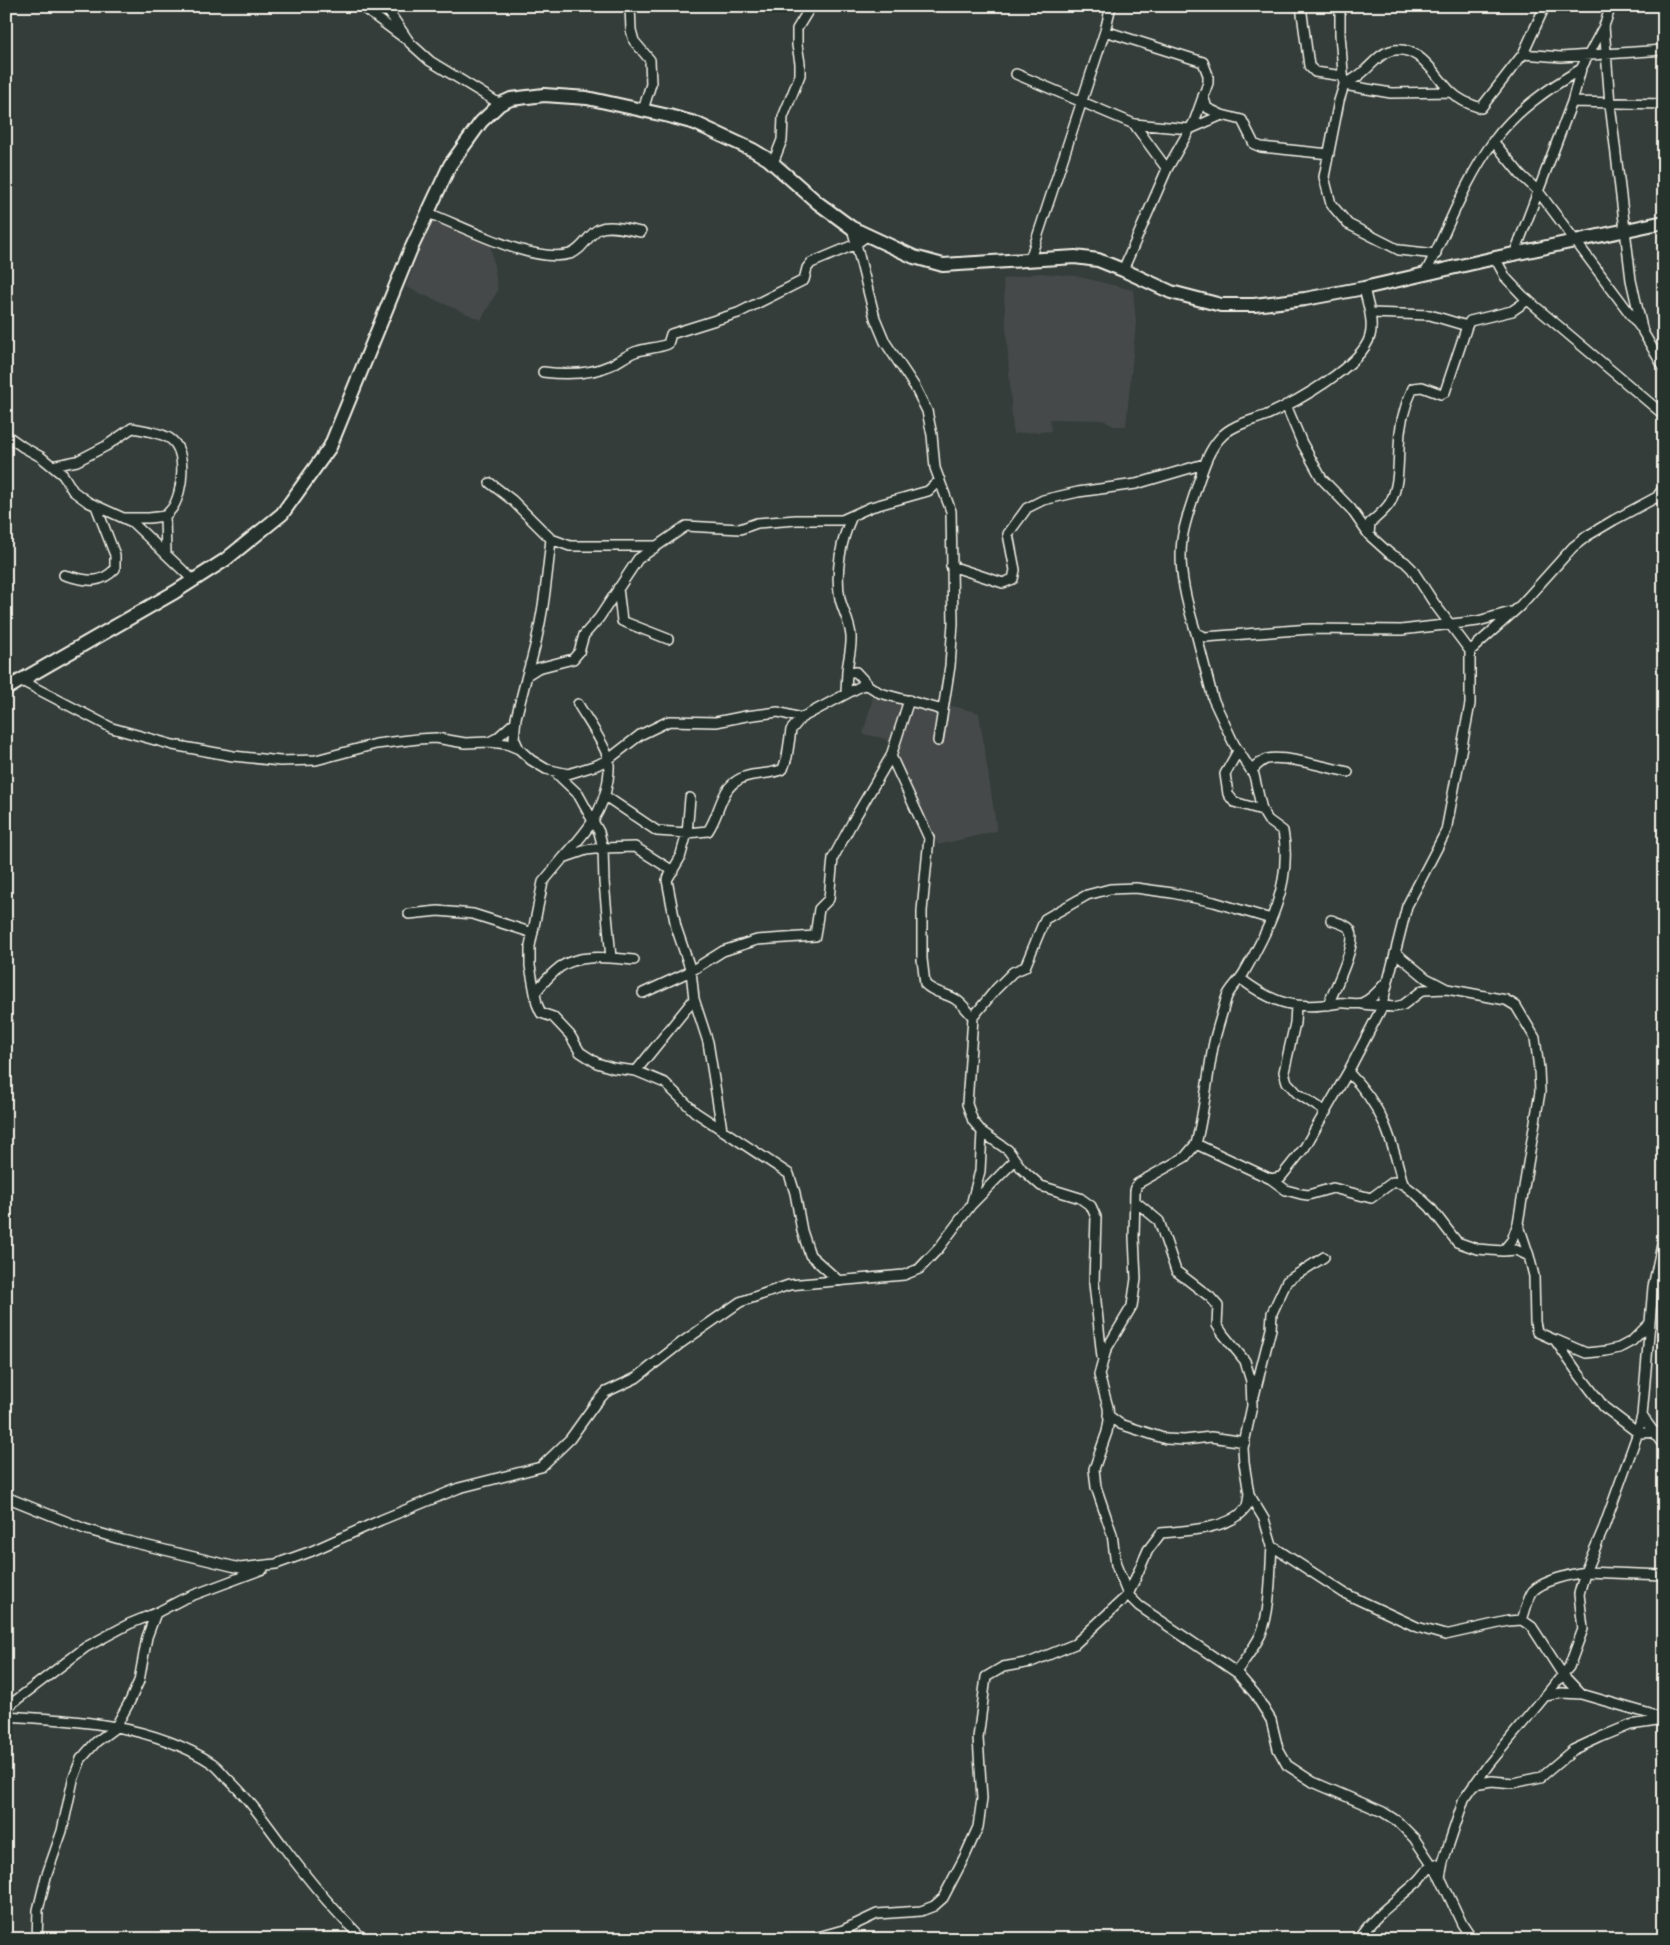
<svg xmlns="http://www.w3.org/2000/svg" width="1670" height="1945" font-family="'Shantell Sans',sans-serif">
  <rect width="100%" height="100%" fill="#343d3a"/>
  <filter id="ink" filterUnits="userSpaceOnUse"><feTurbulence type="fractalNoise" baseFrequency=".02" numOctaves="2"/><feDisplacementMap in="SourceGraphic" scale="10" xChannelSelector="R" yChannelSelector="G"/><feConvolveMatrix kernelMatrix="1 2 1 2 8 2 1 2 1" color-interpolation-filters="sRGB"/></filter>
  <g filter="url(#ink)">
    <path fill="#45494a" d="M 431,218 L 490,242 L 498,290 L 481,320 L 406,287 Z
      M 1039,273 L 1076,276 L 1133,290 L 1136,322 L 1126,426 L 1113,426 L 1103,420 L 1050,419 L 1051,431 L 1013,434 L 1003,279 Z
      M 876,686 L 979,713 L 997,831 L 938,845 L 886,739 L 863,734 Z"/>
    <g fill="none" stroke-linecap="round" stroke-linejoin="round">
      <defs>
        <path id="street" d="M 361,6 L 404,38
          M 385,6 L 410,43 L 430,61 L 500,104
          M 630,6 L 631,30 L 634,41 L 650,60 L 651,84 L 643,110
          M 1301,6 L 1309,66 L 1315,72 L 1343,76
          M 1340,6 L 1340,34 L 1344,85 L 1339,101 L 1324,177 L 1331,204 L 1348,224 L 1399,250 L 1436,254
          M 1604,26 L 1610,104 L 1631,280 L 1643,332 L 1664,368
          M 1105,31 L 1203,62 L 1208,75 L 1208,83 L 1194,122 L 1167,169 L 1123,270
          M 1523,54 L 1561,57 L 1664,50
          M 1016,74 L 1134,124 L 1167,169
          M 1344,85 C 1350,81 1358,77 1363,72 C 1372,65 1379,54 1390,51 C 1419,43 1435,76 1451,92 C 1458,99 1471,105 1481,108 L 1523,54 L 1545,6
          M 1344,85 L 1391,93 L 1451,92
          M 1203,96 L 1207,108 L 1222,115 L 1242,120 L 1254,144 L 1261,147 L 1329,154
          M 1572,102 L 1664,104
          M 1134,124 L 1190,129 L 1222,115
          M 1493,141 L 1520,174 L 1538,191 L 1640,327
          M 773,163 L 782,140 L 783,117 L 800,75 L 800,63 L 797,45 L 797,29 L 811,6
          M 428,213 C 465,227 532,264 570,254 C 583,250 589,233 599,229 C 610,224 629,230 641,232
          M 852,228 L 875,318 L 885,342 L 915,387 L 927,411 L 932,435 L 935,468 L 951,511 L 953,623 L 950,666 L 938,741
          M 1514,255 L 1572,102 L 1581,69 L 1604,26 L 1611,6
          M 1495,258 L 1506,278 L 1523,296 L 1664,415
          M 1030,259 L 1105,31 L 1111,6
          M 1425,274 C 1447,231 1464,182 1493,142 C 1515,111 1549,88 1581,69
          M 1364,288 C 1367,303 1374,320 1370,336 C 1362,366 1294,403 1267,415 C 1251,421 1231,425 1220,438 C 1208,451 1203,469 1197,486 C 1192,503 1184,523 1182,540 C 1178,571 1187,604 1196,633 L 1205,637 L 1310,629 L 1401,630 L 1478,621 L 1511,612
          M 1370,313 L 1430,315 L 1467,326
          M 543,372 C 566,375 589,375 611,365 C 620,361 629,353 638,351 C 648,348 658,348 668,344 L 671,334 L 738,313 L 804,280 L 807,268 L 811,263 L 856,244 L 868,235
          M 1286,405 L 1302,443 L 1322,479 L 1351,509 L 1369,535 L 1389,553 L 1405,562 L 1412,569 L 1434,603 L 1470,651
          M 6,435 L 23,447 L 41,457 L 63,475 L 73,491 L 88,502 L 132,522 L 193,580
          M 52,466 L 77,461 L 106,446 L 132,428 C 144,430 158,432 169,438 C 188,450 183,491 173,507 C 171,510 168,513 165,516 L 166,554
          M 940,480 L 928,491 L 871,507 L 842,520 L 796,520 L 757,523 L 740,529 L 686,526 L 638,559 L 599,618 L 584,635 L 579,652 L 573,659 L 538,668 L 527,675 L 516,718 L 514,738 L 519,749 L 531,760 L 546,769 L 568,774 L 597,765 L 609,759 L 640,735 L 669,721 L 716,722 L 746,716 L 778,712 L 801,718 L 863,685 L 869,686 L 880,693 L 943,710
          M 490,483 L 512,500 L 551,539 L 570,546 L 655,546
          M 125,518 L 149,518 L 165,516
          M 1369,535 L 1370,523 C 1377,517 1387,509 1391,501 C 1399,484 1398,466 1399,448 C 1399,427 1404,407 1413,388 L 1422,387 L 1441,394 L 1445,392 L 1467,326 L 1470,321 L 1512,311 L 1528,300
          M 951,566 L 1003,583 L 1013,579 L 1015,570 L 1008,534 L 1027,508 L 1043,500 L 1078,492 L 1136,484 L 1204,464
          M 64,575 C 84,580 99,586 115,569 L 115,555 L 96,506
          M 618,588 L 622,621 L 668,639
          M 847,671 C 848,660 852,647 851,636 C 850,623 843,611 840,599 C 835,572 841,540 852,516
          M 527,675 C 542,628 546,587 551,539
          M 20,680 L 112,728 L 173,745 L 233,756 L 280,761 L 316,760 L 376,744 L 418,739 L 436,738 L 465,743 L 489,742
          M 846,693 L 847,671 L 856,672 L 869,686
          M 909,700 L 891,756 L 929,838 L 922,911 L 922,959 L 925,984 C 935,994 944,992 955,999 C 962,1003 967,1010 973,1017
          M 578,704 C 588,721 601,738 608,757 C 610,763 609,773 608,780 C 603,814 585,833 563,858 L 586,850 L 603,848 L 604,882 L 611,958
          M 515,722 L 497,738 L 489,742 L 507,744 L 519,749
          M 1238,751 L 1225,774 L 1228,794 L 1234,802 L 1262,810
          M 1251,771 C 1256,767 1260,761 1267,759 C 1285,755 1328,768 1348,772
          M 556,773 L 578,794 L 599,832 L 603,848 L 635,847 L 673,871
          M 605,796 L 657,831 L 687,833 L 708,831 C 723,809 719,781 752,775 C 763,773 772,774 783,769 L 787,757 L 791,730 L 801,718
          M 563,858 L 543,882 L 530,946 L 530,966 L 537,1004 L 541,1013 L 553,1017 L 570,1035 L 580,1052 L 597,1063 L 613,1068 L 636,1071 L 665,1083 L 695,1112 L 789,1174 L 795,1193 L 802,1231 L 810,1255 L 839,1281
          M 409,914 L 438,911 L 473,914 L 533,933
          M 1396,953 L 1426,978 L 1447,989 L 1506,1000 L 1516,1006 L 1535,1038 L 1539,1069 L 1540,1092 L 1518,1223 L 1529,1256 L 1534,1276 L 1535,1322 L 1537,1332 L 1555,1340 L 1578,1373 L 1604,1407 L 1638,1433 L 1664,1432
          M 1241,979 C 1275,1005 1297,1010 1339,1003 C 1346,1002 1355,1005 1362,1003 C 1373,999 1381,988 1388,980
          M 535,993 C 542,984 551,974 560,967 C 580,953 611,958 634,960
          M 643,993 L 691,971 L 676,927 L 667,880 L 680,858 L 687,833 L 690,798
          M 694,999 L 708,1042 L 722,1130
          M 1362,1004 L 1394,1007 L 1403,1005 L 1423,990 L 1446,989
          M 1328,1005 C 1334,990 1357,945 1351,931 C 1349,925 1338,923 1331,920
          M 1296,1006 L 1295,1023 L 1284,1072 L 1287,1082 L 1297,1093 L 1326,1112
          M 636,1071 L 694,999 L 691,971 L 723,951 L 757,940 L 815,936 L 819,909 L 829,899 L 833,858 L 853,821 L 891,756
          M 982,1132 L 980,1171 L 971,1205 L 1015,1160
          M 1196,1144 C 1204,1112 1207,1080 1213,1047 C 1216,1031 1222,1015 1226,999 C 1229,989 1240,981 1245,971 C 1269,929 1293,882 1283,831 L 1268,820 L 1262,810 L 1254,775 L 1234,744 L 1213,699 L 1196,633
          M 1271,1179 L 1286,1190 L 1301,1194 L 1308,1195 L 1333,1188 L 1371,1198 L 1393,1182 L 1403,1184 L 1416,1194 L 1430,1207 L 1457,1242 L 1477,1249 L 1503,1251 L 1512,1240 L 1518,1223
          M 1403,1184 C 1391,1137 1383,1107 1348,1072 L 1381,1009 L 1407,906 L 1446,831 L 1470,704 L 1470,651 L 1519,607 L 1573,547 L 1587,536 L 1614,520 L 1657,497 L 1664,487
          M 1135,1201 L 1159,1221 L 1176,1271 L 1210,1297 L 1218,1306 L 1217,1325 L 1223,1334 L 1245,1361 L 1251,1381 L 1252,1406 L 1243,1448 L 1244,1463 L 1249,1494 L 1264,1519 L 1272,1546 L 1344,1593 L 1417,1627 L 1445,1635 L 1508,1621 L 1522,1620 L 1532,1627 L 1563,1675 L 1581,1694 L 1664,1718
          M 1503,1251 L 1516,1250 L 1529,1256
          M 1556,1340 L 1586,1353 L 1606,1351 L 1619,1348 L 1632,1341 L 1650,1323
          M 1102,1357 L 1094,1283 L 1096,1217 L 1091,1206 L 1080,1198 L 1041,1186 L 1022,1169 L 1008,1150 L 982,1132 L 973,1121 L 967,1104 L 973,1017 L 996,989 L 1013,972 L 1025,967 L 1045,919 L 1087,895 L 1110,889 L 1136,888 L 1172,893 L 1214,902 L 1271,919
          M 1254,1396 L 1271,1329 L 1272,1313 L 1287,1281 L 1324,1257
          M 1108,1415 L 1120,1424 L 1166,1439 L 1184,1440 L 1211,1437 L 1245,1442
          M 1642,1416 L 1664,1446
          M 1249,1494 C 1248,1499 1248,1506 1245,1509 C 1230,1529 1184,1531 1161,1533 L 1148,1550 L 1128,1595 L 1116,1565 L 1112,1534 L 1096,1487 L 1094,1469 L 1107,1432 L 1109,1420 L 1108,1407 L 1099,1375 L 1106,1350 L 1132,1306 L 1136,1279 L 1134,1237 L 1135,1191 L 1137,1184 L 1185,1157 L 1196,1144 L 1271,1179 L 1281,1177 L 1305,1147 L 1348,1072
          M 6,1497 L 85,1529 L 123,1540 L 240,1568 L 276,1564 L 312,1551 L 381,1520 L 459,1488 L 541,1467 L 570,1439 L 595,1404 L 606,1392 L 636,1378 L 681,1343 L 740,1302 L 789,1285 L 904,1275 L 919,1269 L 939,1248 L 971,1205
          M 1522,1620 C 1525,1612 1528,1597 1533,1591 C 1542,1581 1572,1574 1585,1572 L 1664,1575
          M 1236,1672 L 1255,1694 L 1271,1720 L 1278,1749 L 1287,1765 L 1313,1782 L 1383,1812 L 1397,1821 L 1414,1838 L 1440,1877
          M 1545,1696 L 1562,1693 L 1581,1694
          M 6,1710 L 11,1704 L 86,1647 L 129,1624 L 156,1613
          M 6,1716 C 75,1720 152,1724 212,1763 C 218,1767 223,1774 228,1779 C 249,1799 266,1823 283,1846 C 307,1878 334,1911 363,1939
          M 1474,1784 L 1492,1781 L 1513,1783 L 1541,1777 L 1573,1750 L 1601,1737 L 1630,1725 L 1664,1720
          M 37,1939 L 38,1910 L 46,1877 L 62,1831 L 73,1780 L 81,1759 L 96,1742 L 115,1728 L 130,1701 L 139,1681 L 147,1637 L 156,1613 L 183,1599 L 263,1569
          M 811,1939 L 843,1930 L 877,1914 L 921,1911 L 934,1906 L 943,1898 L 965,1856 L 978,1827 L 982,1799 L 978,1738 L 986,1677 L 1003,1667 L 1031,1662 L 1075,1644 L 1128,1595 L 1139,1606 L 1236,1672 C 1245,1660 1254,1648 1261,1634 C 1271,1610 1270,1572 1272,1546
          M 1359,1939 C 1374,1915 1396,1901 1416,1883 C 1422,1878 1426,1871 1432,1865 L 1435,1864
          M 1472,1939 L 1462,1924 L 1440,1877 L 1443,1862 L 1464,1799 L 1489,1764 L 1569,1667 L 1583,1629 L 1579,1594 L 1585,1572 L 1604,1527 L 1636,1438 L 1642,1416 L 1653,1287 L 1664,1235"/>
        <path id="secondary" d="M 6,689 L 175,592 L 225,560 L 282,514 L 330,447 L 410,251 L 450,165 L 481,122 L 500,104 L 511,99 L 544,95 L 587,98 L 669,116 L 695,123 L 753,150 L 768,159 L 818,203 L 852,228 L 914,257 L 943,265 L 1075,257 L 1098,260 L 1123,270 L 1171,292 L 1221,305 L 1254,305 L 1305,299 L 1364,288 L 1495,258 L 1664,222"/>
      </defs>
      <use href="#street" stroke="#f4f1e8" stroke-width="12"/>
      <use href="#secondary" stroke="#f4f1e8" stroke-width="16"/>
      <use href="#street" stroke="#26332d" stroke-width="9"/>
      <use href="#secondary" stroke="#26332d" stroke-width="12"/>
    </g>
  </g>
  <rect width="1670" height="1945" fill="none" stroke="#26332d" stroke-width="25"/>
  <rect x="12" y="12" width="1645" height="1920" fill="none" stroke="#f4f1e8" stroke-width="2" filter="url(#ink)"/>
</svg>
